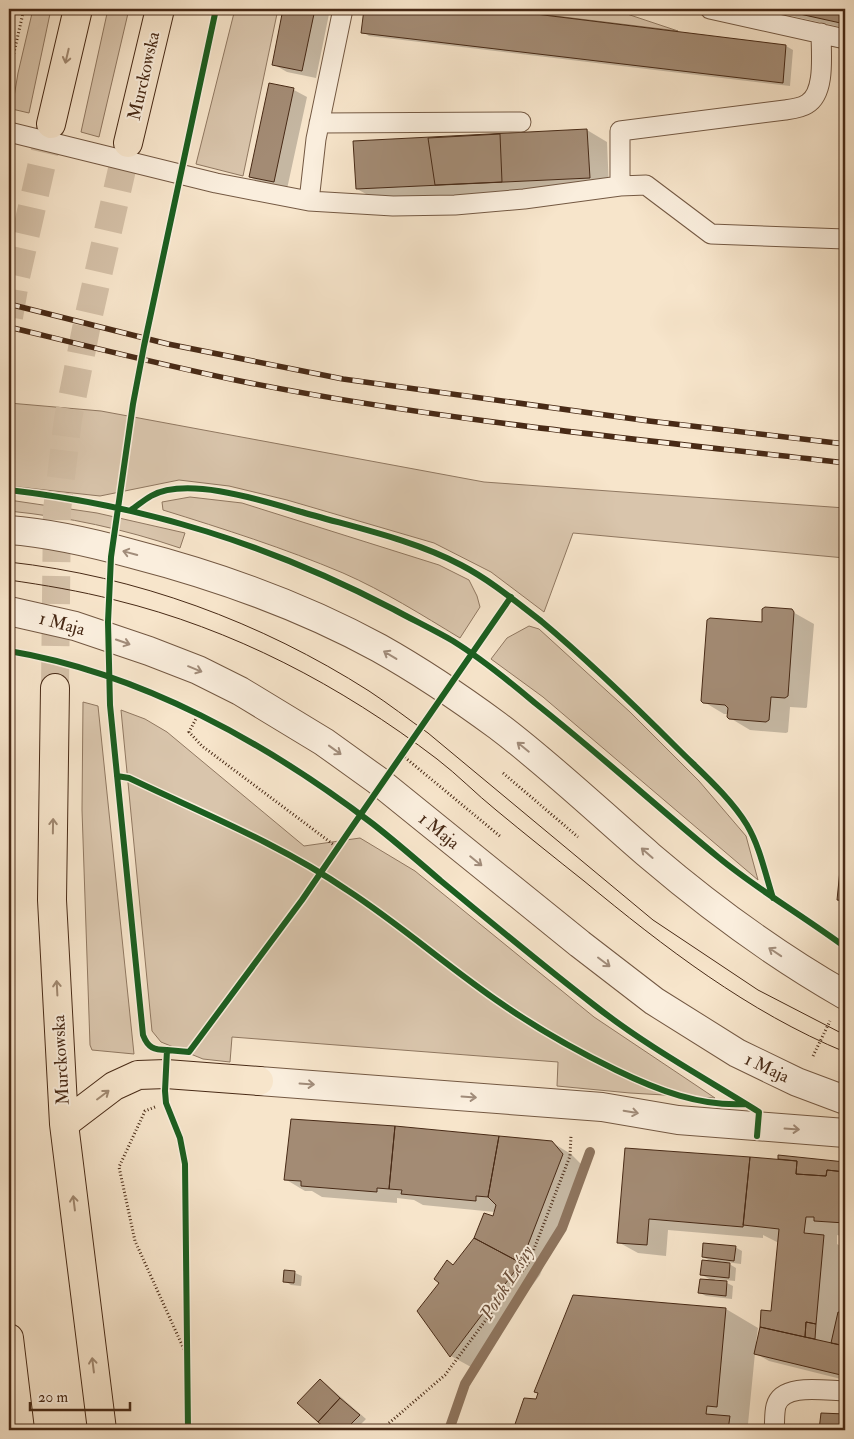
<svg xmlns="http://www.w3.org/2000/svg" width="854" height="1439" font-family="'IM FELL Double Pica',serif">
  <rect width="100%" height="100%" fill="#f7e5cb"/>
  <filter id="stains"><feTurbulence type="fractalNoise" baseFrequency=".004" numOctaves="4"/><feColorMatrix values="0 0 0 0 .2 0 0 0 0 .09 0 0 0 0 .02 0 0 0 .5 -.17"/></filter>
  <radialGradient id="worn" r=".72"><stop offset=".6" stop-color="#630" stop-opacity="0"/><stop offset="1" stop-color="#630" stop-opacity=".3"/></radialGradient>
  <path fill="#d9c5ac" stroke="#907861" d="M 33,9 L 51,9 L 29,113 L 12,109 L 18,73 Z
    M 108,9 L 129,9 L 99,137 L 81,132 Z
    M 235,9 L 278,9 L 243,176 L 196,164 Z
    M 514,9 L 612,9 L 678,31 L 514,11 Z
    M 9,403 L 101,411 L 484,482 L 845,508 L 845,558 L 573,533 L 544,612 L 491,572 L 434,543 L 287,500 L 229,486 L 179,480 L 100,496 L 9,486 Z
    M 190,497 L 242,503 L 439,565 L 469,580 L 477,596 L 480,607 L 460,638 C 422,615 384,591 343,573 C 284,548 224,529 163,510 L 162,502 Z
    M 9,500 L 97,513 L 185,533 L 180,548 C 124,529 68,517 9,511 Z
    M 529,626 L 539,629 L 630,712 L 699,781 L 746,836 L 758,880 L 543,697 L 491,659 L 507,638 Z
    M 83,702 L 98,706 L 134,1054 L 92,1050 L 90,1045 L 82,810 Z
    M 121,710 L 145,719 L 167,732 L 304,846 L 360,838 L 415,871 L 594,1017 L 715,1098 L 630,1093 L 557,1086 L 558,1062 L 232,1037 L 230,1062 L 203,1059 L 161,1042 L 152,1031 Z"/>
  <path fill="#0003" d="M 285,9 L 330,9 L 316,78 L 287,72 L 273,64 Z
    M 365,9 L 535,9 L 535,15 L 786,46 L 793,50 L 790,86 L 369,36 L 363,32 Z
    M 761,9 L 845,9 L 845,28 Z
    M 294,90 L 307,97 L 287,189 L 264,185 L 250,177 Z
    M 587,130 L 607,142 L 609,188 L 377,200 L 357,189 Z
    M 791,611 L 814,624 L 807,707 L 806,708 L 790,707 L 788,732 L 786,733 L 750,730 L 730,718 L 728,714 L 724,714 L 704,702 L 763,623 Z
    M 841,871 L 845,872 L 845,904 L 838,900 Z
    M 551,1142 L 571,1154 L 583,1166 L 540,1275 L 471,1367 L 451,1356 L 419,1311 L 493,1218 L 495,1212 L 423,1205 L 414,1200 L 397,1198 L 397,1203 L 322,1197 L 312,1191 L 305,1191 L 285,1179 Z
    M 626,1149 L 783,1161 L 779,1159 L 779,1156 L 845,1163 L 845,1237 L 837,1235 L 837,1244 L 845,1249 L 845,1380 L 769,1361 L 755,1353 L 748,1424 L 740,1424 L 752,1430 L 514,1430 L 525,1399 L 536,1401 L 539,1394 L 535,1391 L 726,1309 L 758,1328 L 756,1342 L 758,1342 L 761,1327 L 772,1312 L 779,1243 L 763,1235 L 763,1238 L 668,1230 L 666,1256 L 638,1253 L 618,1242 Z
    M 735,1247 L 742,1251 L 741,1264 L 726,1262 L 736,1268 L 735,1281 L 715,1279 L 714,1281 L 727,1283 L 733,1286 L 732,1299 L 706,1296 L 700,1293 L 713,1281 L 702,1275 L 714,1263 L 703,1257 Z
    M 285,1271 L 295,1273 L 302,1276 L 301,1286 L 291,1285 L 285,1281 Z
    M 320,1380 L 326,1384 L 366,1419 L 355,1430 L 330,1430 L 299,1403 Z"/>
  <g fill="none" stroke-linecap="round" stroke-linejoin="round">
    <path stroke="#8e745d" stroke-width="10" d="M 449,1430 L 465,1384 L 562,1228 L 590,1152"/>
  </g>
  <path fill="#a38b74" stroke="#482a16" d="M 283,9 L 315,9 L 302,71 L 272,65 Z
    M 364,9 L 495,9 L 786,45 L 783,83 L 361,33 Z
    M 777,9 L 845,9 L 845,24 Z
    M 269,83 L 294,88 L 274,182 L 249,177 Z
    M 587,129 L 590,178 L 356,189 L 353,141 Z
    M 500,134 L 502,182 L 435,185 L 428,138 Z
    M 765,607 L 792,609 L 794,612 L 788,696 L 785,698 L 771,697 L 769,720 L 766,722 L 729,719 L 727,717 L 728,708 L 725,705 L 703,703 L 701,701 L 707,620 L 710,618 L 762,622 L 762,609 Z
    M 840,870 L 845,871 L 845,901 L 837,900 Z
    M 291,1119 L 395,1126 L 389,1189 L 377,1188 L 377,1192 L 301,1186 L 301,1181 L 284,1180 Z
    M 395,1126 L 499,1136 L 488,1197 L 476,1196 L 476,1201 L 401,1194 L 402,1190 L 389,1189 Z
    M 499,1136 L 552,1141 L 563,1154 L 521,1263 L 474,1238 L 484,1213 L 493,1216 L 496,1205 L 488,1197 Z
    M 625,1148 L 750,1157 L 743,1227 L 649,1219 L 647,1245 L 617,1243 Z
    M 778,1155 L 845,1162 L 845,1172 L 827,1170 L 826,1176 L 796,1174 L 797,1161 L 778,1159 Z
    M 750,1157 L 797,1161 L 796,1174 L 826,1176 L 827,1170 L 845,1172 L 845,1223 L 814,1221 L 814,1217 L 806,1217 L 804,1233 L 824,1235 L 816,1324 L 806,1322 L 805,1337 L 760,1327 L 761,1310 L 771,1311 L 779,1229 L 743,1225 Z
    M 474,1238 L 521,1263 L 450,1357 L 417,1311 L 439,1283 L 434,1279 L 447,1260 L 453,1265 Z
    M 703,1243 L 736,1246 L 734,1261 L 702,1257 Z
    M 702,1260 L 730,1263 L 729,1278 L 700,1275 Z
    M 284,1270 L 295,1271 L 294,1283 L 283,1282 Z
    M 700,1279 L 727,1281 L 726,1296 L 698,1293 Z
    M 573,1295 L 726,1308 L 717,1407 L 707,1406 L 706,1414 L 730,1416 L 728,1430 L 513,1430 L 524,1398 L 536,1399 L 538,1393 L 534,1392 Z
    M 838,1312 L 845,1314 L 845,1346 L 831,1343 Z
    M 806,1322 L 816,1324 L 815,1339 L 805,1337 Z
    M 760,1327 L 845,1346 L 845,1376 L 754,1354 Z
    M 320,1379 L 340,1398 L 318,1422 L 297,1403 Z
    M 340,1398 L 360,1415 L 345,1430 L 327,1430 L 318,1422 Z
    M 821,1413 L 845,1414 L 845,1430 L 819,1430 Z"/>
  <g fill="none" stroke-linecap="round" stroke-linejoin="round">
    <path stroke="#d4c0a7" stroke-width="28" stroke-dasharray="28 14" stroke-linecap="butt" d="M 9,317 L 16,277 L 51,124
      M 55,688 L 57,510 L 68,419 L 88,319 L 128,143"/>
    <defs>
      <path id="service" d="M 343,9 L 316,139 L 309,201 L 393,206 L 455,205 L 524,199 L 620,186 L 646,185 L 711,234 L 845,239
        M 710,9 L 845,39
        M 319,123 L 521,122
        M 9,132 L 216,183 L 309,201
        M 620,186 L 620,131 L 785,110 C 792,109 801,108 807,104 C 826,93 821,53 821,33
        M 774,1430 C 775,1423 774,1414 776,1406 C 782,1382 827,1391 845,1391"/>
      <path id="minor" d="M 259,1081 L 602,1107 L 678,1120 L 845,1133"/>
      <path id="tertiary" d="M 9,530 C 51,533 93,543 133,554 C 218,576 302,606 379,648 C 420,671 460,698 498,726 C 551,766 600,813 650,856 C 711,908 775,955 845,995
        M 9,611 L 75,626 L 149,651 L 198,670 L 240,691 L 324,742 L 377,780 L 580,944 L 654,1001 L 737,1053 L 797,1082 L 845,1100"/>
      <path id="trunk" d="M 51,124 L 78,9
        M 128,143 L 160,9
        M 55,688 L 52,900 L 64,1124 L 102,1430
        M 64,1124 L 114,1086 L 138,1075 L 166,1074 L 259,1081
        M 9,1338 L 20,1430"/>
    </defs>
    <use href="#service" stroke="#745943" stroke-width="21"/>
    <use href="#minor" stroke="#745943" stroke-width="30"/>
    <use href="#tertiary" stroke="#745943" stroke-width="30"/>
    <use href="#trunk" stroke="#482a16" stroke-width="30"/>
    <path stroke="#482a16" stroke-width="3" stroke-dasharray="1 2.5" stroke-linecap="butt" d="M 9,74 L 24,9
      M 199,713 L 189,732 L 202,746 L 338,848
      M 402,755 L 501,837
      M 503,773 L 578,837
      M 813,1056 L 830,1021
      M 155,1107 L 145,1111 L 119,1167 L 135,1241 L 187,1356
      M 381,1430 L 445,1375 L 529,1262 L 570,1156 L 571,1135"/>
    <use href="#service" stroke="#faeedd" stroke-width="19"/>
    <use href="#minor" stroke="#faeedd" stroke-width="28"/>
    <use href="#tertiary" stroke="#faeedd" stroke-width="28"/>
    <use href="#trunk" stroke="#f7e5cb" stroke-width="28"/>
    <path stroke="#482a16" stroke-width="1" d="M 9,562 C 136,576 261,622 369,691 C 389,704 408,719 428,733 L 653,920 L 758,990 L 845,1035
      M 9,580 C 44,585 80,591 115,600 C 233,629 340,685 437,759 C 458,775 476,794 496,810 C 525,834 555,858 584,881 C 664,947 748,1012 845,1052"/>
    <defs>
      <path id="rail" d="M 9,304 L 168,344 L 343,379 L 649,421 L 845,444
        M 9,327 C 87,346 166,366 245,382 C 442,421 646,440 845,463"/>
    </defs>
    <use href="#rail" stroke="#482a16" stroke-width="5.5"/>
    <use href="#rail" stroke="#faeedd" stroke-width="4" stroke-dasharray="11" stroke-linecap="butt"/>
    <defs>
      <path id="cycleway" d="M 9,490 C 147,506 270,545 393,609 C 413,620 434,630 453,641 C 482,659 509,681 535,703 C 597,752 656,806 718,857 C 758,890 803,916 845,947
        M 131,510 C 137,506 144,500 151,496 C 186,476 261,500 298,511 C 352,527 412,539 461,565 C 490,580 515,601 541,621 C 589,661 634,705 678,749 C 701,772 730,797 747,825 C 760,847 765,873 773,898
        M 9,651 C 141,673 267,743 373,824 C 396,842 419,862 441,881 C 492,923 542,965 594,1005 C 646,1046 703,1077 759,1112 L 757,1136
        M 117,776 L 129,778 C 202,813 280,844 347,890 C 401,925 449,968 502,1004 C 538,1029 577,1051 616,1070 C 657,1090 701,1107 746,1104
        M 167,1050 L 189,1052 L 302,900 L 352,827 L 511,597
        M 188,1430 L 185,1164 L 180,1138 L 166,1103 L 165,1091 L 167,1050 C 154,1050 148,1048 143,1035 L 110,705 L 108,622 L 111,557 L 133,404 L 144,346 L 216,9"/>
    </defs>
    <use href="#cycleway" stroke="#faeedd" stroke-width="9"/>
    <use href="#cycleway" stroke="#1b5e20" stroke-width="6"/>
  </g>
  <defs><path id="oneway-shaft" d="M-6 0H5M1.5-3L5.5 0L1.5 3" fill="none" stroke-width="1.6" stroke-linecap="round" stroke-linejoin="round" transform="scale(1.25)"/></defs>
  <g stroke="#a08870">
    <use href="#oneway-shaft" transform="translate(67 56) rotate(103)"/>
    <use href="#oneway-shaft" transform="translate(53 826) rotate(-89)"/>
    <use href="#oneway-shaft" transform="translate(57 988) rotate(-93)"/>
    <use href="#oneway-shaft" transform="translate(103 1095) rotate(-37)"/>
    <use href="#oneway-shaft" transform="translate(74 1203) rotate(-97)"/>
    <use href="#oneway-shaft" transform="translate(93 1365) rotate(-97)"/>
  </g>
  <g stroke="#a18c7a">
    <use href="#oneway-shaft" transform="translate(130 553) rotate(-165)"/>
    <use href="#oneway-shaft" transform="translate(123 642) rotate(19)"/>
    <use href="#oneway-shaft" transform="translate(390 655) rotate(-149)"/>
    <use href="#oneway-shaft" transform="translate(195 669) rotate(22)"/>
    <use href="#oneway-shaft" transform="translate(523 747) rotate(-141)"/>
    <use href="#oneway-shaft" transform="translate(335 750) rotate(36)"/>
    <use href="#oneway-shaft" transform="translate(647 853) rotate(-139)"/>
    <use href="#oneway-shaft" transform="translate(476 861) rotate(39)"/>
    <use href="#oneway-shaft" transform="translate(775 952) rotate(-146)"/>
    <use href="#oneway-shaft" transform="translate(604 962) rotate(37)"/>
    <use href="#oneway-shaft" transform="translate(307 1084) rotate(4)"/>
    <use href="#oneway-shaft" transform="translate(469 1097) rotate(4)"/>
    <use href="#oneway-shaft" transform="translate(631 1112) rotate(10)"/>
    <use href="#oneway-shaft" transform="translate(792 1129) rotate(4)"/>
  </g>
  <g text-anchor="middle" dominant-baseline="central" stroke-width="4" stroke-linejoin="round" paint-order="stroke">
    <g font-size="18" fill="#482a16" stroke="#faeedd">
      <text transform="translate(144 76) rotate(-77)">Murckowska</text>
      <text transform="translate(62 624) rotate(15)">1 Maja</text>
      <text transform="translate(439 831) rotate(39)">1 Maja</text>
      <text transform="translate(61 1060) rotate(-93)">Murckowska</text>
      <text transform="translate(767 1068) rotate(25)">1 Maja</text>
    </g>
    <g font-size="19" font-style="italic" fill="#6b4f3a" stroke="#faeedd">
      <text transform="translate(507 1283) rotate(-58)">Potok Leśny</text>
    </g>
  </g>
  <rect width="854" height="1439" fill="none" stroke="#f7e5cb" stroke-width="30"/>
  <rect x="10" y="10" width="834" height="1419" fill="none" stroke="#482a16" stroke-width="2.5"/>
  <rect x="15" y="15" width="824" height="1409" fill="none" stroke="#482a16"/>
  <path d="M30 1402v8h100v-8" fill="none" stroke="#482a16" stroke-width="2.5"/>
  <text x="38" y="1402" font-size="15" fill="#482a16" stroke="#faeedd" stroke-width="4" paint-order="stroke">20 m</text>
  <rect width="100%" height="100%" filter="url(#stains)"/>
  <rect width="100%" height="100%" fill="url(#worn)"/>
</svg>
